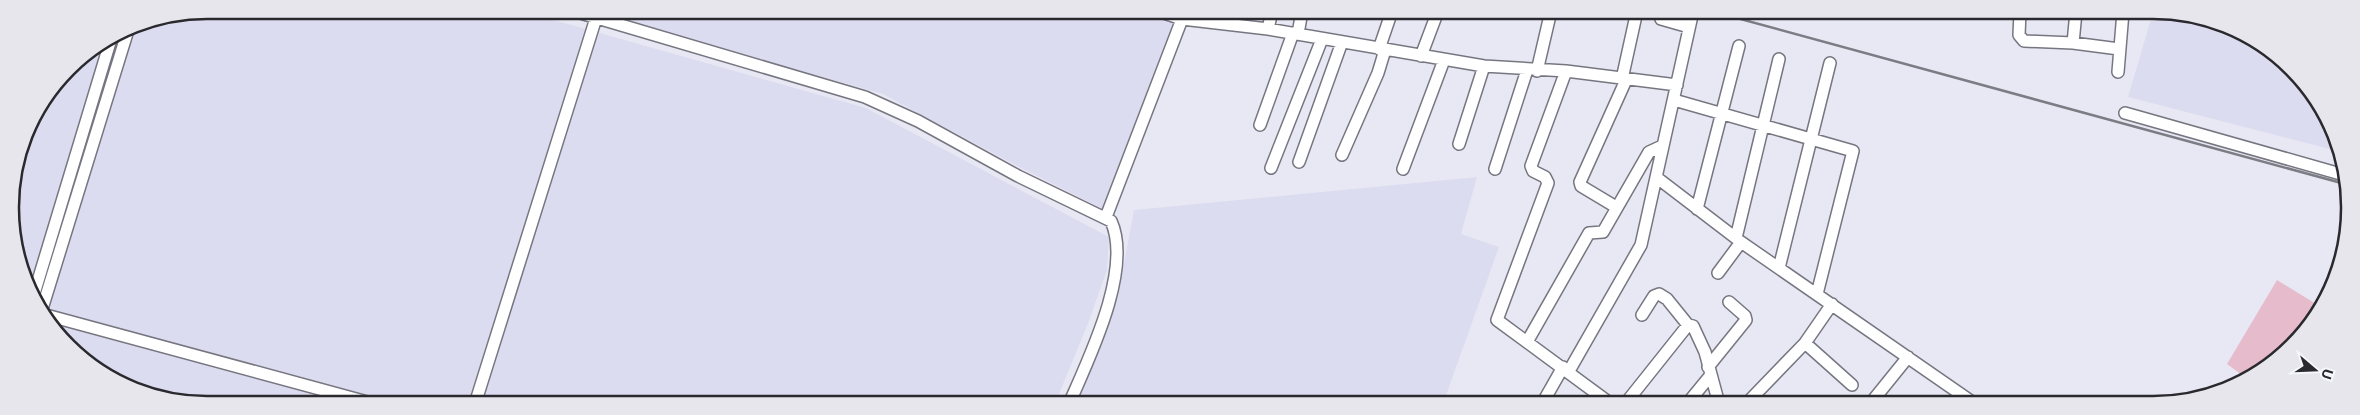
<svg xmlns="http://www.w3.org/2000/svg" width="2360" height="415" font-family="'Open Sans',sans-serif">
  <rect width="100%" height="100%" fill="#e8e8f4"/>
  <path fill="#dcdcf0" d="M 208,10 L 518,10 L 866,108 L 1109,237 L 1107,270 L 1089,321 L 1055,404 L 396,403 L 57,312 L 54,322 L 360,403 L 182,403 L 120,385 L 59,338 L 20,271 L 10,195 L 30,120 L 68,68 L 132,25 Z
    M 586,10 L 1112,11 L 1111,13 L 1122,12 L 1176,21 L 1103,209 L 1017,166 L 883,94 Z
    M 2153,12 L 2178,12 L 2251,36 L 2309,87 L 2341,152 L 2128,97 Z
    M 1477,177 L 1461,234 L 1499,247 L 1443,404 L 1072,404 L 1118,296 L 1134,210 Z"/>
  <path fill="#e6bccd" d="M 2277,280 L 2321,307 L 2292,347 L 2246,378 L 2227,364 Z"/>
  <g fill="none" stroke-linecap="round" stroke-linejoin="round">
    <defs>
      <path id="minor" d="M 570,10 L 865,97 L 918,121 L 1018,176 L 1111,221 C 1133,269 1089,358 1069,404
        M 1158,11 L 1182,19
        M 2020,12 L 2019,35 L 2024,41 L 2073,43 L 2119,49
        M 1661,19 L 1689,27
        M 1268,29 L 1272,11
        M 1298,34 L 1302,11
        M 2073,43 L 2076,12
        M 1379,49 L 1392,11
        M 1421,56 L 1438,11
        M 1537,71 L 1551,11
        M 1566,71 L 1531,166 L 1533,171 L 1545,177 L 1548,183 L 1497,320 L 1611,404
        M 2118,72 L 2123,12
        M 1622,79 L 1637,11
        M 1674,100 L 1853,151 L 1817,294
        M 2125,113 L 2344,175
        M 1260,125 L 1293,33
        M 1459,144 L 1484,66
        M 1342,155 L 1378,73 L 1385,50
        M 1299,162 L 1342,42
        M 1271,168 L 1322,39
        M 1403,169 L 1444,60
        M 1495,169 L 1527,70
        M 1656,177 L 1741,242 L 1975,404
        M 1616,207 L 1581,186 L 1580,182 L 1626,80
        M 1697,209 L 1739,46
        M 1106,217 L 1182,19 L 1268,29 L 1484,66 L 1566,71 L 1677,85
        M 1736,238 L 1779,59
        M 1779,268 L 1830,63
        M 1718,273 L 1741,242
        M 34,294 L 111,39
        M 42,309 L 129,27
        M 46,315 L 371,403
        M 1642,315 L 1654,296 L 1659,294 L 1667,299 L 1688,325 L 1693,326 L 1705,352 L 1719,404
        M 1527,342 L 1589,233 L 1603,232 L 1649,152 L 1662,146
        M 1805,343 L 1852,385
        M 1708,367 L 1746,320 L 1745,316 L 1729,302
        M 1569,371 L 1641,245 L 1693,11
        M 475,404 L 596,18
        M 1542,404 L 1563,367
        M 1625,404 L 1688,325
        M 1687,404 L 1710,376
        M 1746,404 L 1805,343 L 1832,304
        M 1870,404 L 1908,357"/>
    </defs>
    <use href="#minor" stroke="#767681" stroke-width="14"/>
    <use href="#minor" stroke="#fff" stroke-width="11"/>
    <path stroke="#7c7c84" stroke-width="2.5" d="M 1711,11 L 2345,184"/>
  </g>
  <path d="M0 0H2360V415H0ZM207 19H2153A188 188 0 0 1 2341 207V208A188 188 0 0 1 2153 396H207A188 188 0 0 1 19 208V207A188 188 0 0 1 207 19Z" fill="#e6e6ec" fill-rule="evenodd"/>
  <path fill="none" stroke="#29292e" stroke-width="2.5" d="M207 19H2153A188 188 0 0 1 2341 207V208A188 188 0 0 1 2153 396H207A188 188 0 0 1 19 208V207A188 188 0 0 1 207 19Z"/>
  <g transform="translate(2315 370) rotate(109)" stroke="#f6f6fd" stroke-width="4" paint-order="stroke">
  <path d="M0-4L9 19L0 12L-9 19Z" fill="#29292e"/>
  <text y="-8" font-size="14" font-weight="bold" text-anchor="middle" fill="#29292e">U</text>
  </g>
</svg>
